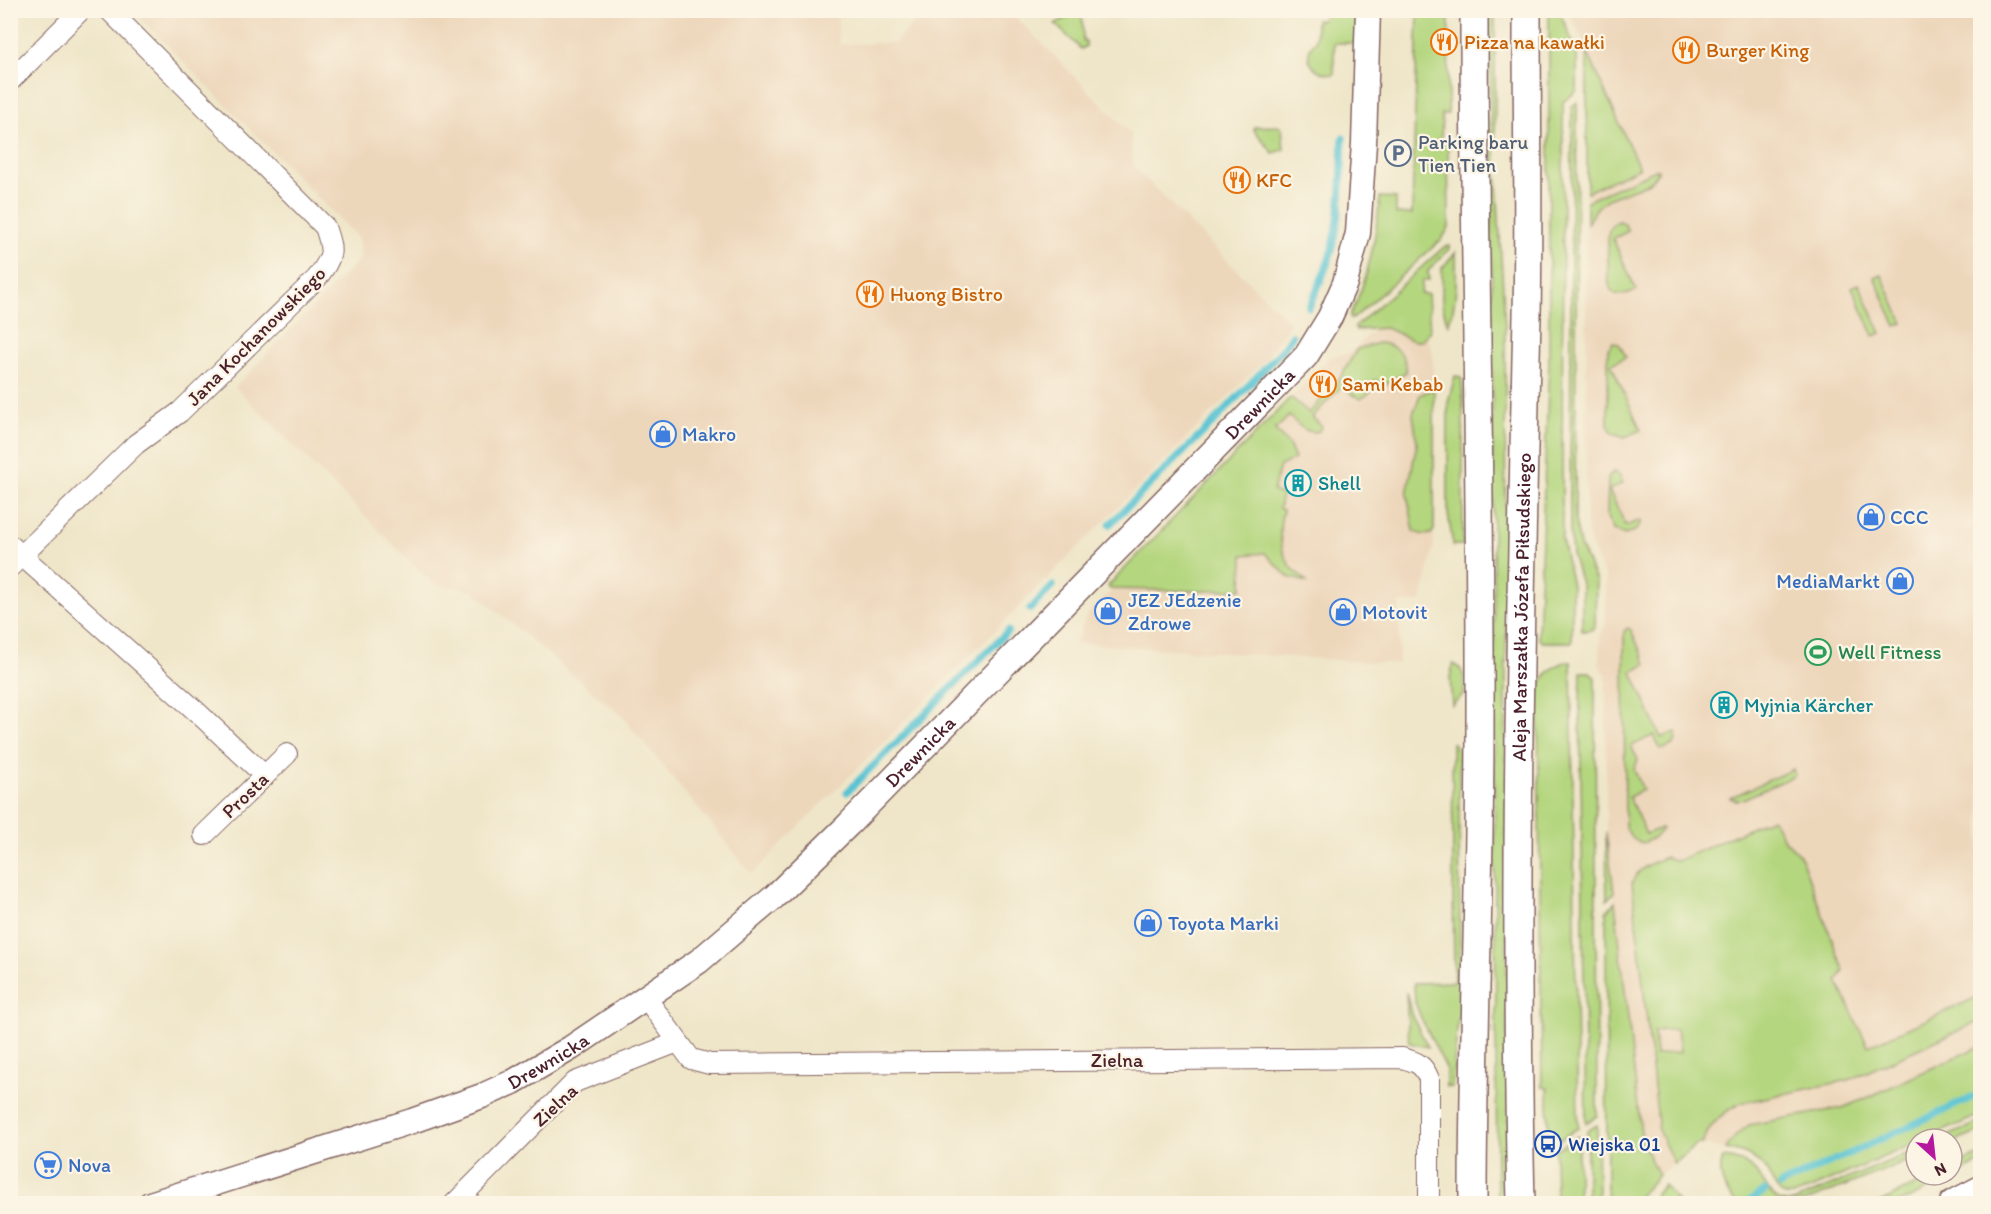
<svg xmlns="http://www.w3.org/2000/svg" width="1991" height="1214" font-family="Itim,sans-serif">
  <rect width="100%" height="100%" fill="#fcf5e5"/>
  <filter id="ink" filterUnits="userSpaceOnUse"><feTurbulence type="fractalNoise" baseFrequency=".0167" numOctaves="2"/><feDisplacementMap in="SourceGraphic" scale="12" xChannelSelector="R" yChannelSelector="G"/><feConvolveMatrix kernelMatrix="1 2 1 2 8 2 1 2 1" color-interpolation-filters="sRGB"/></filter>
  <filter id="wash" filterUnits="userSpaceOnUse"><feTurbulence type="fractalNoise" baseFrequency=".008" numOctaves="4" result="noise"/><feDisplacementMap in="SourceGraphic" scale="24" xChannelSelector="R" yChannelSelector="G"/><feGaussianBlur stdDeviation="1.35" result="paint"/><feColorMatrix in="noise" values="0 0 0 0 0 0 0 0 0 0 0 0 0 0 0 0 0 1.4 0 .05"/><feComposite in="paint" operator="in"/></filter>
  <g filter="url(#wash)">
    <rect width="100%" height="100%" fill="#efe6c9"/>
    <path fill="#edd7bb" d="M 837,10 L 839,44 L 894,43 L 926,11 L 1010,11 L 1131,134 L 1133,166 L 1290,323 L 1265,360 L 752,874 L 621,715 L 473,591 L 432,583 L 235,387 L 361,258 L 358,238 L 139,17 L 139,11 Z
      M 1569,11 L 1980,11 L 1980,1056 L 1726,1149 L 1698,1144 L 1658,1175 L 1645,1148 L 1641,1133 L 1606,833 L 1606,674 L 1599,665 L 1600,637 L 1606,623 L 1606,579 L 1590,541 L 1586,519 L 1587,51 Z
      M 1417,310 L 1433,353 L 1434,546 L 1421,602 L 1399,603 L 1399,664 L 1075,643 L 1087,615 L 1301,402 L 1294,395 L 1329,358 L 1350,353 L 1381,323 Z"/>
    <path fill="#b4d67e" stroke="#7f7a54" stroke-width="1.5" fill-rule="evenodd" d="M 1559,10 L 1577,53 L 1577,91 L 1563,102 L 1563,106 L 1562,540 L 1572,586 L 1572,642 L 1542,642 L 1538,638 L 1549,364 L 1549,11 Z
      M 1082,11 L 1083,41 L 1086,41 L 1086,46 L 1081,49 L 1055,24 L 1075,13 Z
      M 1324,11 L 1357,11 L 1356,43 L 1334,43 L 1334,74 C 1314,76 1299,55 1316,41 L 1316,20 L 1323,20 Z
      M 1418,11 L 1449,11 L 1448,114 L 1442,114 L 1441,140 L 1448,140 L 1449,228 L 1442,239 L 1354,318 L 1351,319 L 1350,315 C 1369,279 1376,237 1380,197 L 1396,198 L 1396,214 L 1412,214 Z
      M 1490,11 L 1495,11 L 1495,149 L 1505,326 L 1507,1027 L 1509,1204 L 1497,1203 Z
      M 1587,51 L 1639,168 L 1587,192 Z
      M 1577,102 L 1575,521 L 1580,546 L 1596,581 L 1595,626 L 1591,630 L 1582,631 L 1582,587 L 1572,554 L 1570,530 L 1572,107 Z
      M 1278,126 L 1282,128 L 1284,150 L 1273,153 L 1254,130 L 1254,127 Z
      M 1658,169 L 1658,172 C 1642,198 1600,185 1587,226 L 1587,201 Z
      M 1619,221 L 1624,223 L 1628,231 L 1613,239 L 1636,290 C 1606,304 1608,284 1608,260 C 1608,251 1607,240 1609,231 C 1611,225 1614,223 1619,221 Z
      M 1449,246 L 1449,249 L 1428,271 L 1429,280 L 1422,280 L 1421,294 L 1428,294 L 1430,331 L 1421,341 L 1414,341 L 1386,328 L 1356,330 L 1355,327 L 1444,247 Z
      M 1456,252 C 1456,277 1458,302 1448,325 L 1442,305 L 1442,268 Z
      M 1881,274 L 1903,323 L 1896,326 L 1874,277 Z
      M 1859,284 L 1881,333 L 1874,336 L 1852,287 Z
      M 1613,342 L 1619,344 L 1626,357 L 1611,364 L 1641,430 L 1625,437 L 1613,433 L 1608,425 L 1608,349 Z
      M 1379,343 C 1395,344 1407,355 1406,372 L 1381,387 L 1376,380 L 1367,385 L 1371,392 L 1361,399 L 1353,395 L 1342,386 L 1312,417 L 1322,427 L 1319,431 C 1306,435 1298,424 1289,416 L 1275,430 L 1289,445 L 1295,459 L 1280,466 L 1273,491 L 1282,495 L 1279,508 L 1283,510 C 1278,528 1279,549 1290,565 C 1294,572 1302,576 1307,582 L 1288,577 L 1265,553 L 1243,555 L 1242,589 L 1205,591 L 1110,589 L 1108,586 L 1289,399 L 1292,398 L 1309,413 L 1339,380 L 1357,349 Z
      M 1455,376 L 1461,377 L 1463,394 L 1463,545 L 1453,545 L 1448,514 L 1448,402 Z
      M 1434,388 L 1434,530 L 1431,534 L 1423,535 L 1414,531 L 1407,494 L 1417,443 L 1413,414 L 1420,395 Z
      M 1613,472 L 1619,474 L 1623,483 L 1609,490 L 1626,526 L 1640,520 L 1642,521 L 1636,530 L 1625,535 L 1613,530 L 1607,517 L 1608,478 Z
      M 1628,628 L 1631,630 L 1646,664 L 1632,672 L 1661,738 L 1676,732 L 1676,740 L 1673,745 L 1661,750 L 1654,735 L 1631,746 L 1638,760 L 1634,769 L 1643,790 L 1629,797 L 1646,834 L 1661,828 L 1662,829 L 1654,838 L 1643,843 L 1632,839 L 1625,826 L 1624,631 Z
      M 1565,662 L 1571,662 L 1578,1128 L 1556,1142 L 1549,1144 L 1548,1088 L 1542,1087 L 1538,698 C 1540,679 1547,669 1565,662 Z
      M 1453,664 C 1466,668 1464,683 1464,694 L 1452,705 L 1450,677 Z
      M 1581,672 L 1590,672 L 1595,678 L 1597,1116 L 1586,1123 L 1580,704 Z
      M 1452,743 L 1454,743 L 1459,752 L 1460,1015 L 1458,1017 L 1452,1087 L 1446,1087 L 1446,1068 L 1421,1018 L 1415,1002 L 1414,983 L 1454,982 Z
      M 1793,769 L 1795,774 L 1792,777 L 1743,799 L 1735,800 L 1730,798 Z
      M 1772,818 L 1784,839 L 1800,855 L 1844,971 L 1837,981 L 1868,1046 L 1980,996 L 1980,1021 L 1849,1080 L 1741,1103 C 1722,1112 1709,1125 1702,1144 L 1697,1144 L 1674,1164 L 1659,1132 L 1632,883 C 1638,867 1652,863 1666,857 L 1677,861 ZM 1677,1029 L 1680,1052 L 1656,1055 L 1654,1031 Z
      M 1606,833 L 1614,892 L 1607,900 Z
      M 1615,902 L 1641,1133 L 1645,1148 L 1658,1175 L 1633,1203 L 1607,1203 L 1606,912 Z
      M 1406,992 L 1412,1016 L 1428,1047 L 1409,1043 Z
      M 1980,1046 L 1980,1115 L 1925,1139 L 1916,1139 L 1916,1143 L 1801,1193 C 1774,1204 1775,1178 1761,1164 C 1751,1155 1739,1152 1726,1149 C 1732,1138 1739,1132 1749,1125 L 1842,1108 L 1869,1097 Z
      M 1980,1122 L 1980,1132 L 1952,1143 L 1952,1139 L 1941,1139 Z
      M 1597,1125 L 1598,1203 L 1587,1203 L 1587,1131 Z
      M 1578,1136 L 1578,1203 L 1556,1203 L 1555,1150 Z
      M 1916,1150 L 1916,1158 L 1801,1203 L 1736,1203 C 1724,1190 1717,1176 1723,1158 C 1734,1159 1745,1162 1754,1170 C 1768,1183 1769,1204 1792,1202 Z
      M 1980,1155 L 1980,1163 L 1900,1203 L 1878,1203 L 1937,1175 L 1952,1175 L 1952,1167 Z
      M 1664,1185 L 1679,1203 L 1648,1203 Z"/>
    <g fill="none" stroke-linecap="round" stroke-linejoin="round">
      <path stroke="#57c3d2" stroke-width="7" d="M 1309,307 C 1316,292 1323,276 1329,259 C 1342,221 1341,178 1343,138
        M 1110,524 L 1211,425 L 1283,349 L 1292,336
        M 1030,609 L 1053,586
        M 847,792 L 1008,631
        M 1780,1185 L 1980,1094
        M 1746,1204 L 1765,1191"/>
    </g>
  </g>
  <g filter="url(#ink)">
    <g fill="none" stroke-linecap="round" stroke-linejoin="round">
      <defs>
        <path id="minor" d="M 10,81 L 81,10
          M 10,545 L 197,712 L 265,776
          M 10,567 L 136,444 L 180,412 L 317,278 C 333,256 334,253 325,227 L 109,10
          M 204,835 L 287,754
          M 646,998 L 691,1059 L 710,1064 L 1402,1058 C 1417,1062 1423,1064 1429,1079 L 1429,1204
          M 454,1204 L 575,1082 L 678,1042"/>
        <g id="tertiary">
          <path id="s1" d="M 150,1204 L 412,1121 L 482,1096 L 513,1082 L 571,1048 L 699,961 L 774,897 L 849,824 L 1306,356 L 1330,317 L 1345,283 L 1358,233 L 1364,143 L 1368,10"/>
        </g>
        <g id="secondary">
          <path d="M 1473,1204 C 1473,1044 1480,884 1480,724 C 1481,486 1474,248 1474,10"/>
          <path id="s2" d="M 1521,1204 C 1514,908 1520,612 1527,316 C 1529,214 1527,112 1527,10"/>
          <path d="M 1953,1204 L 1980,1190"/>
        </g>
      </defs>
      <use href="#minor" stroke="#846562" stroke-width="22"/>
      <use href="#tertiary" stroke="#846562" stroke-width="27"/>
      <use href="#secondary" stroke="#846562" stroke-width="30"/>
      <use href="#minor" stroke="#fff" stroke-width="20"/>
      <use href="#tertiary" stroke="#fff" stroke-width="24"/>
      <use href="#secondary" stroke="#fff" stroke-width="27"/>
    </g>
  </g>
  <defs>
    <symbol id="restaurant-ring" viewBox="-11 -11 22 22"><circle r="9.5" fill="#fcf5e5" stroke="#e8710a" stroke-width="1.5"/><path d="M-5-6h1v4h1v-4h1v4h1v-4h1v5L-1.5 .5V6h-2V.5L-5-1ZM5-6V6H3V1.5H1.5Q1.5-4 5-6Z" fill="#e8710a"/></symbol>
    <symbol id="parking-ring" viewBox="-11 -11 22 22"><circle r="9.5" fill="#fcf5e5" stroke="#5c6f8a" stroke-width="1.5"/><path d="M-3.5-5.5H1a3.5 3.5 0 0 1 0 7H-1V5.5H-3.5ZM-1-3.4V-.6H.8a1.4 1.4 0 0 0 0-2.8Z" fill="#5c6f8a"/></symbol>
    <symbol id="shop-ring" viewBox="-11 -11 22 22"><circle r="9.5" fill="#fcf5e5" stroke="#3f7fe0" stroke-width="1.5"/><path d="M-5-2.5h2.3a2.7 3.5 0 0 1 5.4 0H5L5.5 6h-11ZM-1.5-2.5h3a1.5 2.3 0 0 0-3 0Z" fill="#3f7fe0"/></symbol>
    <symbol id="building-ring" viewBox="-11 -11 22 22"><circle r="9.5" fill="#fcf5e5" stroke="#0f9aa8" stroke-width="1.5"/><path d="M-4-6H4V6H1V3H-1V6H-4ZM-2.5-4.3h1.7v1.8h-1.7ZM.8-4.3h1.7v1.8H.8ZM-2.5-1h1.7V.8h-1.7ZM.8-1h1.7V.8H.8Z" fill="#0f9aa8"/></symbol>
    <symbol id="stadium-ring" viewBox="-11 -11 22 22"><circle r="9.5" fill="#fcf5e5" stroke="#2e9e5b" stroke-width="1.5"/><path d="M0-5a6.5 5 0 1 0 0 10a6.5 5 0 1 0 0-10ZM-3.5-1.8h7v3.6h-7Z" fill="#2e9e5b"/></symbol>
    <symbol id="bus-ring" viewBox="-11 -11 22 22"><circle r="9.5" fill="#fcf5e5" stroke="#1a4fb4" stroke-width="1.5"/><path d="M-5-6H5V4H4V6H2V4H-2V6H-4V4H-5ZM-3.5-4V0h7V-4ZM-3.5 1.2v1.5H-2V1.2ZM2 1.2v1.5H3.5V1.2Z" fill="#1a4fb4"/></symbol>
    <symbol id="supermarket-ring" viewBox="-11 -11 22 22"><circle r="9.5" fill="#fcf5e5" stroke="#3f7fe0" stroke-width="1.5"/><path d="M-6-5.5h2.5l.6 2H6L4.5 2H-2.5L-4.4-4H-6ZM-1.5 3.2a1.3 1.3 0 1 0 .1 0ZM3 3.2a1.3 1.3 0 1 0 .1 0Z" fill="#3f7fe0"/></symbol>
  </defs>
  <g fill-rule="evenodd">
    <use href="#restaurant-ring" x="1429" y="27" width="30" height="30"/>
    <use href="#restaurant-ring" x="1671" y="35" width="30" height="30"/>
    <use href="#parking-ring" x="1383" y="138" width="30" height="30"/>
    <use href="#restaurant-ring" x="1222" y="165" width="30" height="30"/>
    <use href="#restaurant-ring" x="855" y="279" width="30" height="30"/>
    <use href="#restaurant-ring" x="1308" y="369" width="30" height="30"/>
    <use href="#shop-ring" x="648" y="419" width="30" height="30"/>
    <use href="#building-ring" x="1283" y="468" width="30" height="30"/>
    <use href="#shop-ring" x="1856" y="502" width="30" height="30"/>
    <use href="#shop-ring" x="1885" y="566" width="30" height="30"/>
    <use href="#shop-ring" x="1093" y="596" width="30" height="30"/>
    <use href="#shop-ring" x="1328" y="597" width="30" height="30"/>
    <use href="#stadium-ring" x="1803" y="637" width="30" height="30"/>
    <use href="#building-ring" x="1709" y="690" width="30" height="30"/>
    <use href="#shop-ring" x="1133" y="908" width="30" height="30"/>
    <use href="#bus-ring" x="1533" y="1129" width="30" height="30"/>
    <use href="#supermarket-ring" x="33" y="1150" width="30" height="30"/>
  </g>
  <g text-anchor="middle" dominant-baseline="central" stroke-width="4.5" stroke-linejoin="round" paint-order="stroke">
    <g font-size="20" fill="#c56008" stroke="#fcf5e5" text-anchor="start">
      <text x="1464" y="42">Pizza na kawałki</text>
      <text x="1706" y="50">Burger King</text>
      <text x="1256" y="180">KFC</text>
      <text x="890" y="294">Huong Bistro</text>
      <text x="1342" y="384">Sami Kebab</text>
    </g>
    <g font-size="20" fill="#4e5e75" stroke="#fcf5e5" text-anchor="start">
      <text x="1418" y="142">Parking baru<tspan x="1418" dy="23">Tien Tien</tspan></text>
    </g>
    <g font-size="20" fill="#4a1f2b" stroke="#fcf5e5">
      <text transform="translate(256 336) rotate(-45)">Jana Kochanowskiego</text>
      <text stroke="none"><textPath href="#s1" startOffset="1396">Drewnicka</textPath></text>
      <text stroke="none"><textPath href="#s2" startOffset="597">Aleja Marszałka Józefa Piłsudskiego</textPath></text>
      <text stroke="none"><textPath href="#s1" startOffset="910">Drewnicka</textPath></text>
      <text transform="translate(245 795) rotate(-44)">Prosta</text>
      <text stroke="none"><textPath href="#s1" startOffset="424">Drewnicka</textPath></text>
      <text x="1117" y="1060">Zielna</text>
      <text transform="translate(555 1105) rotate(-43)">Zielna</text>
    </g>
    <g font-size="20" fill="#366cbe" stroke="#fcf5e5" text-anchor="start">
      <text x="682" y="434">Makro</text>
      <text x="1890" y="517">CCC</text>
      <text x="1880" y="581" text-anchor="end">MediaMarkt</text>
      <text x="1128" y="600">JEZ JEdzenie<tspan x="1128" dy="23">Zdrowe</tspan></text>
      <text x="1362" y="612">Motovit</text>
      <text x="1168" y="923">Toyota Marki</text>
      <text x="68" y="1165">Nova</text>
    </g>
    <g font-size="20" fill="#0d838f" stroke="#fcf5e5" text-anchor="start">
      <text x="1318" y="483">Shell</text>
      <text x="1744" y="705">Myjnia Kärcher</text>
    </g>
    <g font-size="20" fill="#27864d" stroke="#fcf5e5" text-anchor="start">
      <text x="1838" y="652">Well Fitness</text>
    </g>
    <g font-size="20" fill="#164399" stroke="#fcf5e5" text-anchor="start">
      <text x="1568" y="1144">Wiejska 01</text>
    </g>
  </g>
  <rect width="1991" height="1214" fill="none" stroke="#fcf5e5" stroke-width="36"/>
  <g transform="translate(1934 1157) rotate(153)"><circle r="28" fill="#fcf5e5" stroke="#b59f9b" stroke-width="1.5"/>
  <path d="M0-4.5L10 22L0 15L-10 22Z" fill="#b5179e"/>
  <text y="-9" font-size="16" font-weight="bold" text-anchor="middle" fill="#4a1f2b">N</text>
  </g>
</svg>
